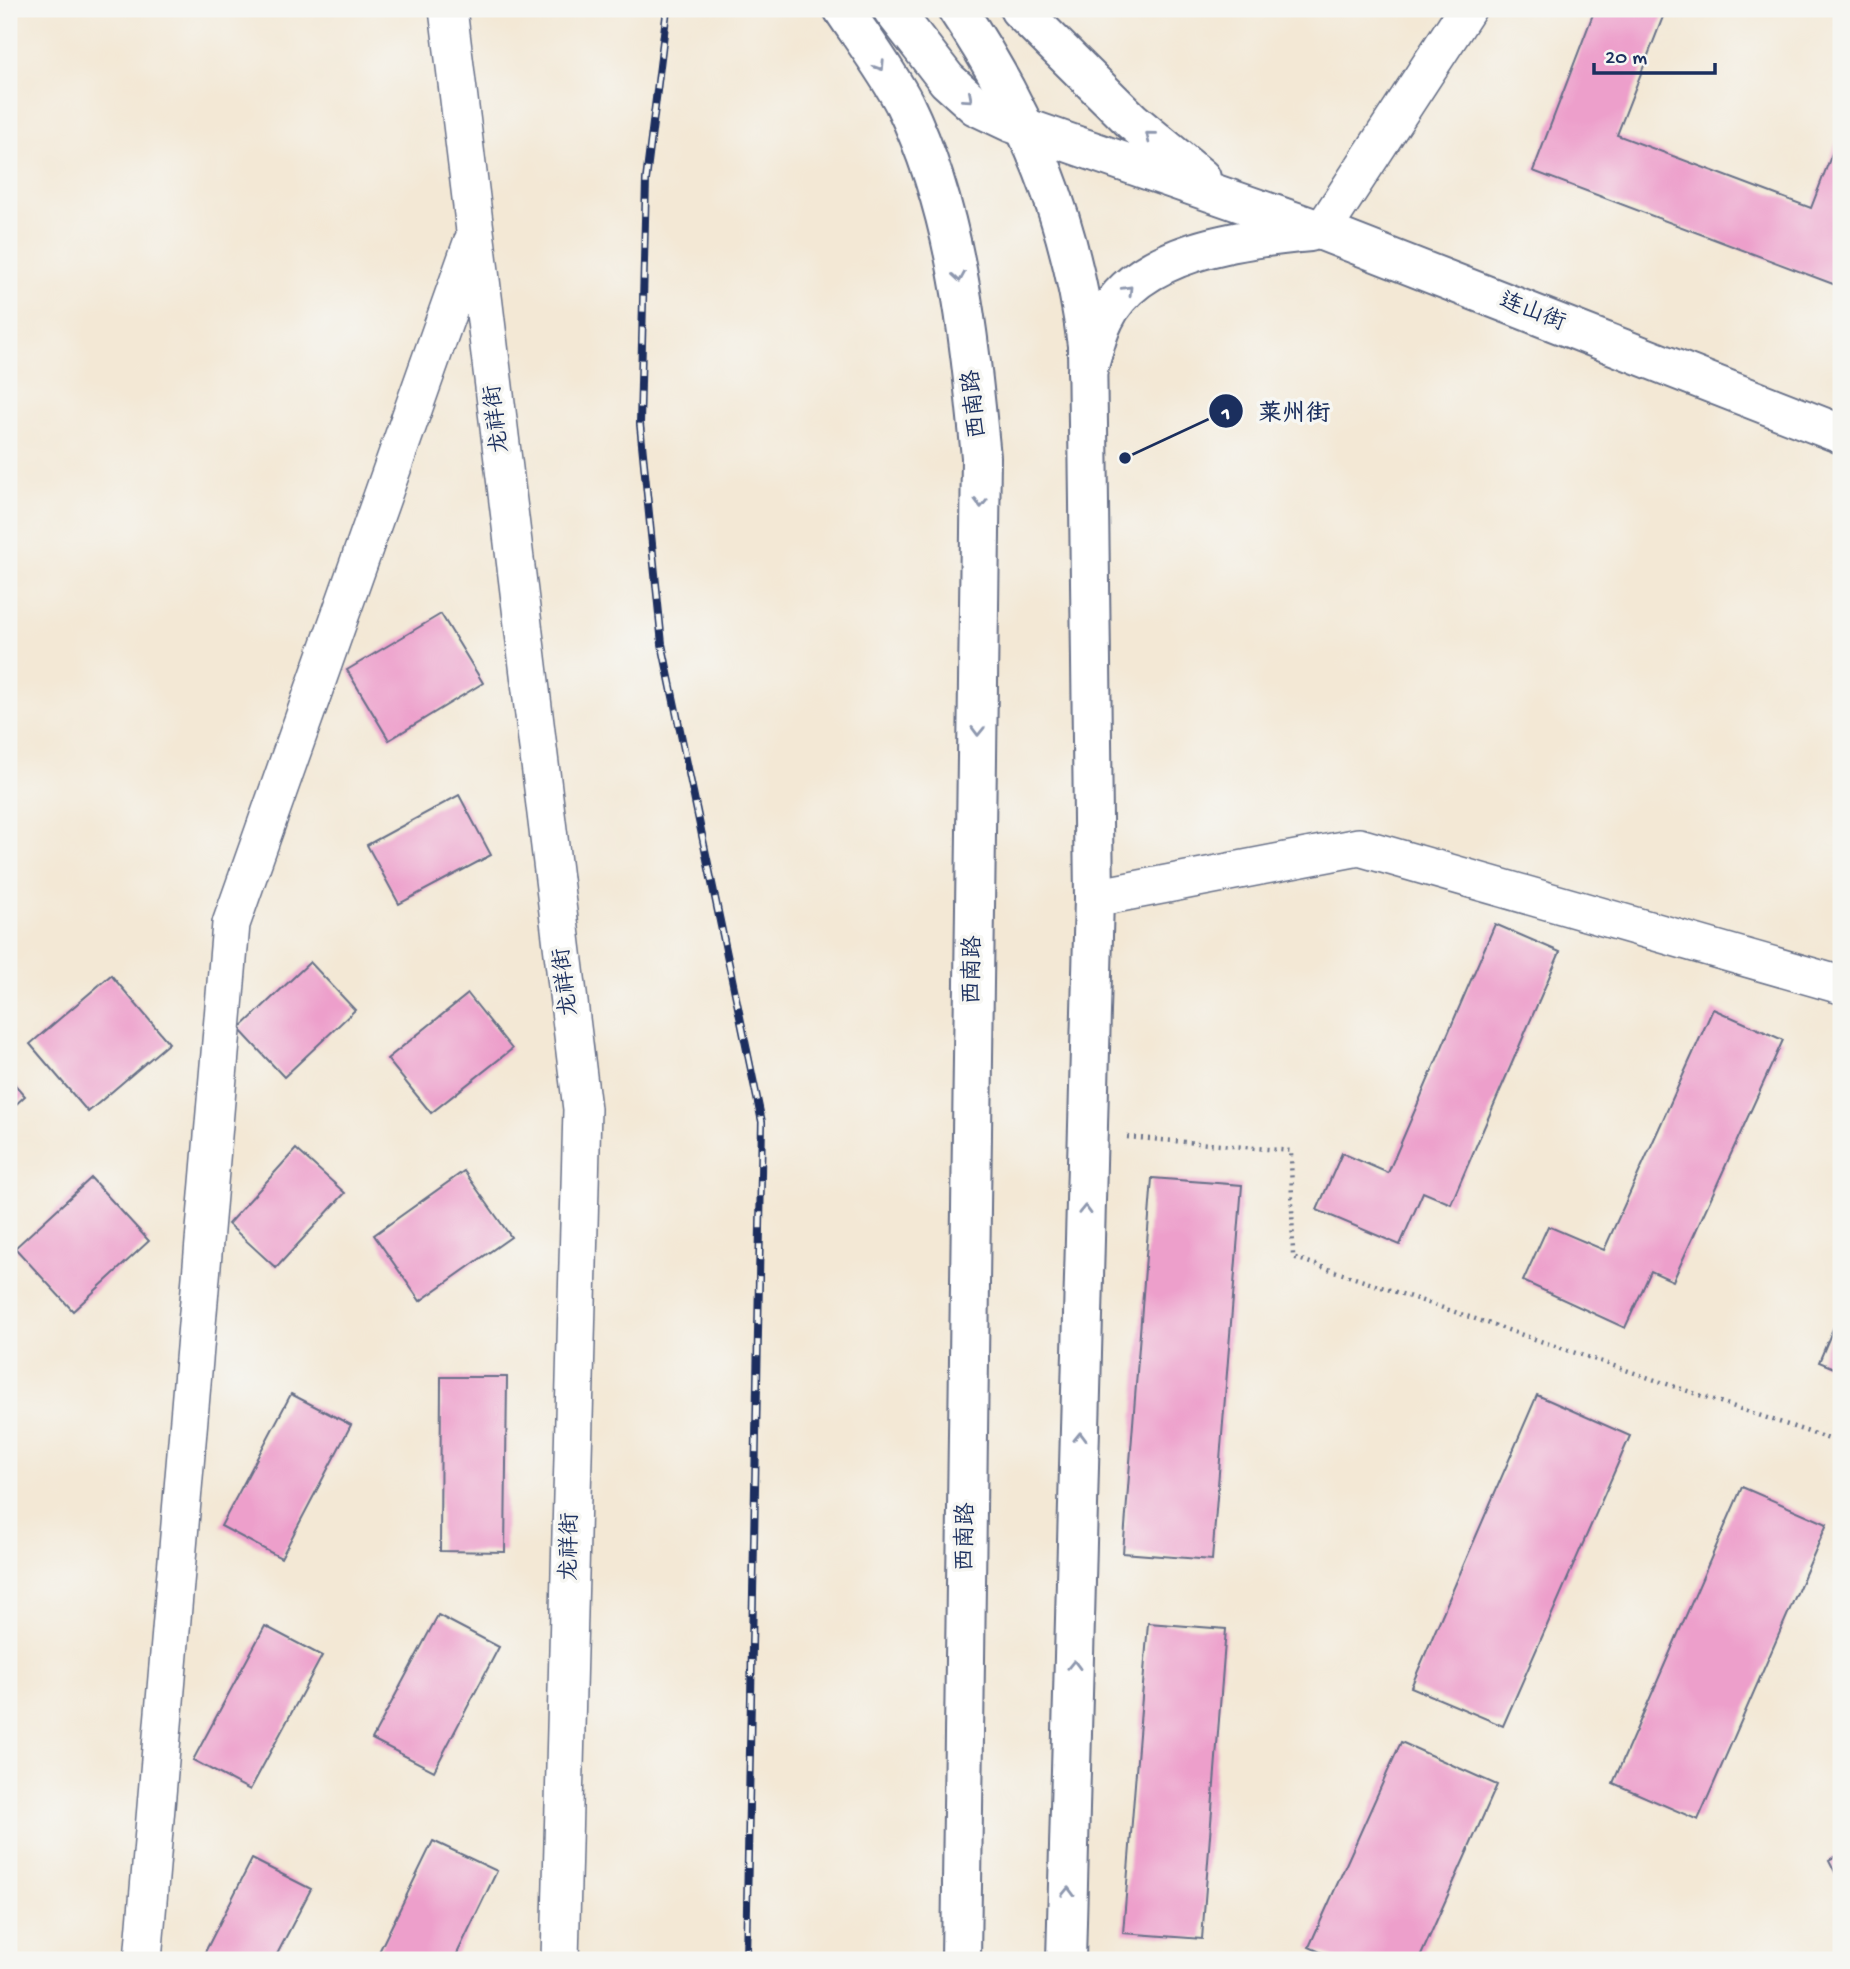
<svg xmlns="http://www.w3.org/2000/svg" width="1850" height="1969" font-family="'Gochi Hand','LXGW WenKai TC',sans-serif">
  <rect width="100%" height="100%" fill="#f6f6f2"/>
  <filter id="ink" filterUnits="userSpaceOnUse"><feTurbulence type="fractalNoise" baseFrequency=".0143" numOctaves="2"/><feDisplacementMap in="SourceGraphic" scale="14" xChannelSelector="R" yChannelSelector="G"/><feConvolveMatrix kernelMatrix="1 2 1 2 8 2 1 2 1" color-interpolation-filters="sRGB"/></filter>
  <filter id="wash" filterUnits="userSpaceOnUse"><feTurbulence type="fractalNoise" baseFrequency=".00686" numOctaves="4" result="noise"/><feDisplacementMap in="SourceGraphic" scale="28" xChannelSelector="R" yChannelSelector="G"/><feGaussianBlur stdDeviation="1.57" result="paint"/><feColorMatrix in="noise" values="0 0 0 0 0 0 0 0 0 0 0 0 0 0 0 0 0 1.4 0 .05"/><feComposite in="paint" operator="in"/></filter>
  <g filter="url(#wash)">
    <rect width="100%" height="100%" fill="#f3e8d5"/>
    <g id="blocks">
      <path fill="#ed9fcb" d="M 1595,9 L 1666,9 L 1617,135 L 1811,208 L 1841,130 L 1841,287 L 1533,171 Z
        M 441,614 L 483,683 L 389,740 L 347,670 Z
        M 459,795 L 491,855 L 399,904 L 367,845 Z
        M 1495,924 L 1560,952 L 1451,1204 L 1423,1192 L 1400,1245 L 1317,1210 L 1342,1153 L 1388,1173 Z
        M 310,962 L 355,1010 L 284,1077 L 239,1029 Z
        M 111,975 L 169,1043 L 88,1112 L 30,1044 Z
        M 468,994 L 512,1049 L 431,1113 L 387,1059 Z
        M 1713,1009 L 1783,1040 L 1673,1281 L 1651,1271 L 1625,1328 L 1523,1281 L 1548,1226 L 1604,1250 Z
        M 9,1078 L 25,1096 L 9,1111 Z
        M 296,1149 L 345,1193 L 276,1268 L 228,1224 Z
        M 464,1171 L 511,1237 L 420,1301 L 374,1235 Z
        M 91,1178 L 149,1241 L 73,1311 L 15,1248 Z
        M 1152,1178 L 1242,1185 L 1212,1560 L 1123,1553 Z
        M 1841,1310 L 1841,1371 L 1819,1362 Z
        M 441,1377 L 507,1377 L 505,1552 L 440,1551 Z
        M 291,1394 L 351,1425 L 281,1558 L 221,1526 Z
        M 1537,1395 L 1630,1436 L 1503,1726 L 1411,1687 Z
        M 1742,1487 L 1827,1524 L 1698,1820 L 1613,1783 Z
        M 438,1615 L 499,1647 L 434,1771 L 372,1739 Z
        M 1148,1623 L 1226,1629 L 1202,1939 L 1123,1933 Z
        M 265,1626 L 322,1656 L 250,1790 L 193,1760 Z
        M 1401,1742 L 1497,1785 L 1419,1960 L 1338,1960 L 1309,1947 Z
        M 433,1841 L 497,1871 L 454,1960 L 375,1960 Z
        M 1841,1853 L 1841,1884 L 1829,1860 Z
        M 252,1859 L 311,1889 L 274,1960 L 201,1960 Z"/>
    </g>
  </g>
  <g filter="url(#ink)">
    <use href="#blocks" fill-opacity="0" stroke="#677088" stroke-width="2"/>
    <g fill="none" stroke-linecap="round" stroke-linejoin="round">
      <defs>
        <path id="minor" d="M 448,9 L 582,1109 L 560,1960
          M 1322,231 L 1467,9
          M 1094,898 L 1359,847 L 1841,985
          M 143,1960 L 231,924 L 472,243"/>
        <path id="tertiary" d="M 892,9 L 947,80 L 976,106 L 1012,123 L 1322,231 L 1841,434
          M 1019,9 L 1132,121 L 1201,178
          M 1087,372 C 1093,355 1096,336 1104,320 C 1136,251 1243,238 1310,232"/>
        <path id="primary" d="M 843,9 C 863,39 887,71 904,103 C 958,214 969,337 981,457 L 961,1960
          M 957,9 C 1028,115 1071,219 1087,345 L 1094,898 L 1066,1960"/>
      </defs>
      <use href="#minor" stroke="#677088" stroke-width="40"/>
      <use href="#tertiary" stroke="#677088" stroke-width="42"/>
      <use href="#primary" stroke="#677088" stroke-width="42"/>
      <path stroke="#677088" stroke-width="4.5" stroke-dasharray="2 5" stroke-linecap="butt" d="M 1127,1137 L 1291,1151 L 1293,1257 L 1841,1443"/>
      <use href="#minor" stroke="#fff" stroke-width="37"/>
      <use href="#tertiary" stroke="#fff" stroke-width="38"/>
      <use href="#primary" stroke="#fff" stroke-width="38"/>
      <defs>
        <path id="rail" d="M 667,9 L 646,180 L 640,424 L 662,644 L 762,1122 L 746,1960"/>
      </defs>
      <use href="#rail" stroke="#1b2f5e" stroke-width="8"/>
      <use href="#rail" stroke="#f6f6f2" stroke-width="5" stroke-dasharray="16" stroke-linecap="butt"/>
    </g>
    <defs><path id="oneway-chevron" d="M-2-3.5L2.5 0L-2 3.5" fill="none" stroke-width="1.6" stroke-linecap="round" stroke-linejoin="round" transform="scale(1.75)"/></defs>
    <g stroke="#8d97ae">
      <use href="#oneway-chevron" transform="translate(880 66) rotate(57)"/>
      <use href="#oneway-chevron" transform="translate(968 98) rotate(41)"/>
      <use href="#oneway-chevron" transform="translate(1150 136) rotate(-141)"/>
      <use href="#oneway-chevron" transform="translate(959 277) rotate(81)"/>
      <use href="#oneway-chevron" transform="translate(1128 290) rotate(-46)"/>
      <use href="#oneway-chevron" transform="translate(981 503) rotate(91)"/>
      <use href="#oneway-chevron" transform="translate(978 731) rotate(91)"/>
      <use href="#oneway-chevron" transform="translate(1085 1210) rotate(-89)"/>
      <use href="#oneway-chevron" transform="translate(1080 1437) rotate(-89)"/>
      <use href="#oneway-chevron" transform="translate(1074 1665) rotate(-89)"/>
      <use href="#oneway-chevron" transform="translate(1068 1892) rotate(-89)"/>
    </g>
  </g>
  <g text-anchor="middle" dominant-baseline="central" stroke-width="7" stroke-linejoin="round" paint-order="stroke">
    <g font-size="23" fill="#1b2f5e" stroke="#f6f6f2">
      <text transform="translate(1532 313) rotate(21)">连山街</text>
      <text transform="translate(976 404) rotate(-96)">西南路</text>
      <text transform="translate(498 419) rotate(-97)">龙祥街</text>
      <text transform="translate(974 970) rotate(-89)">西南路</text>
      <text transform="translate(567 982) rotate(-97)">龙祥街</text>
      <text transform="translate(967 1537) rotate(-89)">西南路</text>
      <text transform="translate(571 1547) rotate(-89)">龙祥街</text>
    </g>
  </g>
  <path fill="none" stroke="#1b2f5e" stroke-width="2.5" d="M1125 458L1226 411"/>
  <g fill="#1b2f5e" stroke="#f6f6f2" stroke-width="2.5">
    <circle cx="1125" cy="458" r="7"/>
    <circle cx="1226" cy="411" r="18"/>
  </g>
  <g font-size="21" text-anchor="middle" font-weight="bold" fill="#fff">
    <text x="1226" y="419">1</text>
  </g>
  <g font-size="24" text-anchor="middle" font-weight="bold" fill="#1b2f5e" stroke="#f6f6f2" stroke-width="7" stroke-linejoin="round" paint-order="stroke">
    <text x="1294" y="420">莱州街</text>
  </g>
  <rect width="1850" height="1969" fill="none" stroke="#f6f6f2" stroke-width="35"/>
  <path d="M1594 63v10h121v-10" fill="none" stroke="#1b2f5e" stroke-width="3.5"/>
  <text x="1605" y="63" font-size="21" fill="#1b2f5e" stroke="#f6f6f2" stroke-width="5" paint-order="stroke">20 m</text>
</svg>
